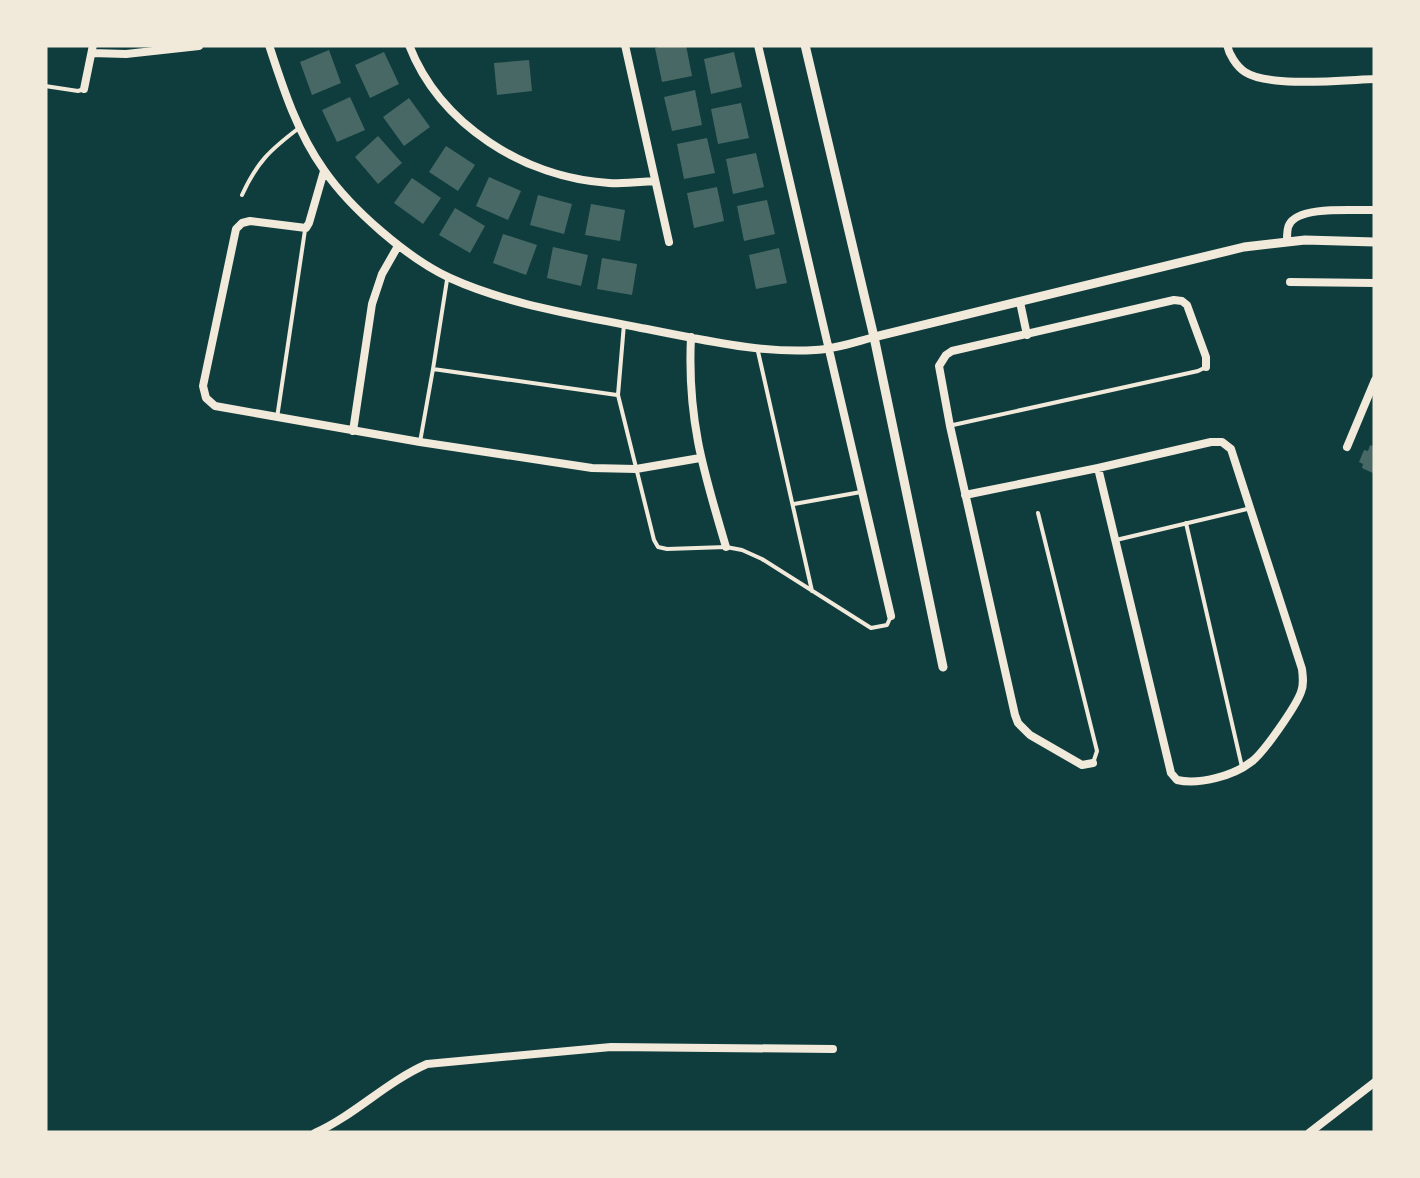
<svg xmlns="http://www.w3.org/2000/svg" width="1420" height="1178" font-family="Helvetica,sans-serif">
  <rect width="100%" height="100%" fill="#0f3d3e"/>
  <path fill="#486865" d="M 667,45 L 686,45 L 692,76 L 662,82 L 655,48 Z
    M 329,50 L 341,83 L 312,95 L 300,62 Z
    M 384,52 L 399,84 L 370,98 L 355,65 Z
    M 734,52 L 742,87 L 711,94 L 704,59 Z
    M 529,60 L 532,91 L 497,95 L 494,63 Z
    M 695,90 L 702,125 L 672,131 L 664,97 Z
    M 350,97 L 365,130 L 337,142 L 322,110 Z
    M 409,98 L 430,127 L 404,146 L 383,117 Z
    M 741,103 L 749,138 L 718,144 L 711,109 Z
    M 378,136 L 402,163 L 378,184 L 355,157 Z
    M 707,138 L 715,173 L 684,179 L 677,144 Z
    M 446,146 L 475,165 L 458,191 L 429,172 Z
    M 756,153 L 764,187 L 733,194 L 726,159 Z
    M 489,177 L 521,191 L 508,220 L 476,206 Z
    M 412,178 L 441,198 L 423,224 L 394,203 Z
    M 717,187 L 724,221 L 694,228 L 687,193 Z
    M 538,195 L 572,204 L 564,234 L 530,225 Z
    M 767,200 L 775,234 L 744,241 L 737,206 Z
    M 591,204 L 625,210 L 620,241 L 585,235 Z
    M 455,208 L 485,226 L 470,253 L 439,235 Z
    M 503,234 L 537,245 L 526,275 L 493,263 Z
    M 553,247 L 588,255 L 581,286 L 547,278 Z
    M 779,248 L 787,283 L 756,289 L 749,255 Z
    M 602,258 L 637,264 L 632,295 L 597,289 Z
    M 1370,445 L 1375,447 L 1375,474 L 1362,468 L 1363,464 L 1359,462 L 1364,450 L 1368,451 Z"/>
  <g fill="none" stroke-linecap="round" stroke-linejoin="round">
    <path stroke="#f1e9da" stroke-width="4" d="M 45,86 L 78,91 L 84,89
      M 242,195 C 257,162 270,150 299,128
      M 624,324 L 618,395 L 654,540 L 658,547 L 667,549 L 726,547 L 742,550 L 762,559 L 871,628 L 887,625 L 891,616
      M 757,347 L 812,591
      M 433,369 L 447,280
      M 277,418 L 305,230
      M 953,425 L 1198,371 L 1206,367
      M 420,442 L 433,369 L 617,395
      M 794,504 L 861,492
      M 1038,513 L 1097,751 L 1094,760
      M 1186,523 L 1242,767
      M 1116,540 L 1247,509"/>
    <path stroke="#f1e9da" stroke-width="8" d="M 269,45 C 283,88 297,132 324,170 C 351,209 407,258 450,278 C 509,305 578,315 641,328 C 696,338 759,354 815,350 C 835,349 855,342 874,337
      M 409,45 C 440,125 525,178 609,183 C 624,184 640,182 655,181
      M 625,45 L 669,242
      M 758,45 L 891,616
      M 1227,45 C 1229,54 1236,66 1245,72 C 1269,88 1345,80 1375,79
      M 92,53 L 126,54 L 199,46
      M 84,89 L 93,45
      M 324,171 L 309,223 L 306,228 L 250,221 L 242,223 L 236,229 L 203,386 L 206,398 L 215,406 L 420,442 L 592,468 L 636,469 L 700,458
      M 1287,241 C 1287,237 1287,228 1289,225 C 1298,205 1356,211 1375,210
      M 1290,282 L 1375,283
      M 1020,302 L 1027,335
      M 691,337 C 687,418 703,470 726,547
      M 353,431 L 372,304 L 382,274 L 398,246
      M 1347,447 L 1375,380
      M 965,495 L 1098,468 L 1211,442 L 1222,442 L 1231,449 L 1302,669 C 1303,677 1304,685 1301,692 C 1296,706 1263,754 1251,762 C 1233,776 1199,785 1177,780 L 1171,773 L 1098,468
      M 1093,763 L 1082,765 L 1030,735 L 1018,723 L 1015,715 L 950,426 L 939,366 L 946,355 L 952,351 L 1174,300 L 1182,301 L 1187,305 L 1206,357 L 1206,367
      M 315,1133 C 355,1115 386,1082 427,1064 L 611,1047 L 833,1049
      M 1309,1133 L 1375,1082"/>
    <path stroke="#f1e9da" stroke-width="9" d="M 805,45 L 874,337 L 943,667
      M 874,337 L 1244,247 L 1305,240 L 1375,242"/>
  </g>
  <rect width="1420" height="1178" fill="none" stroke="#f1e9da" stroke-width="95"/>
</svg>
